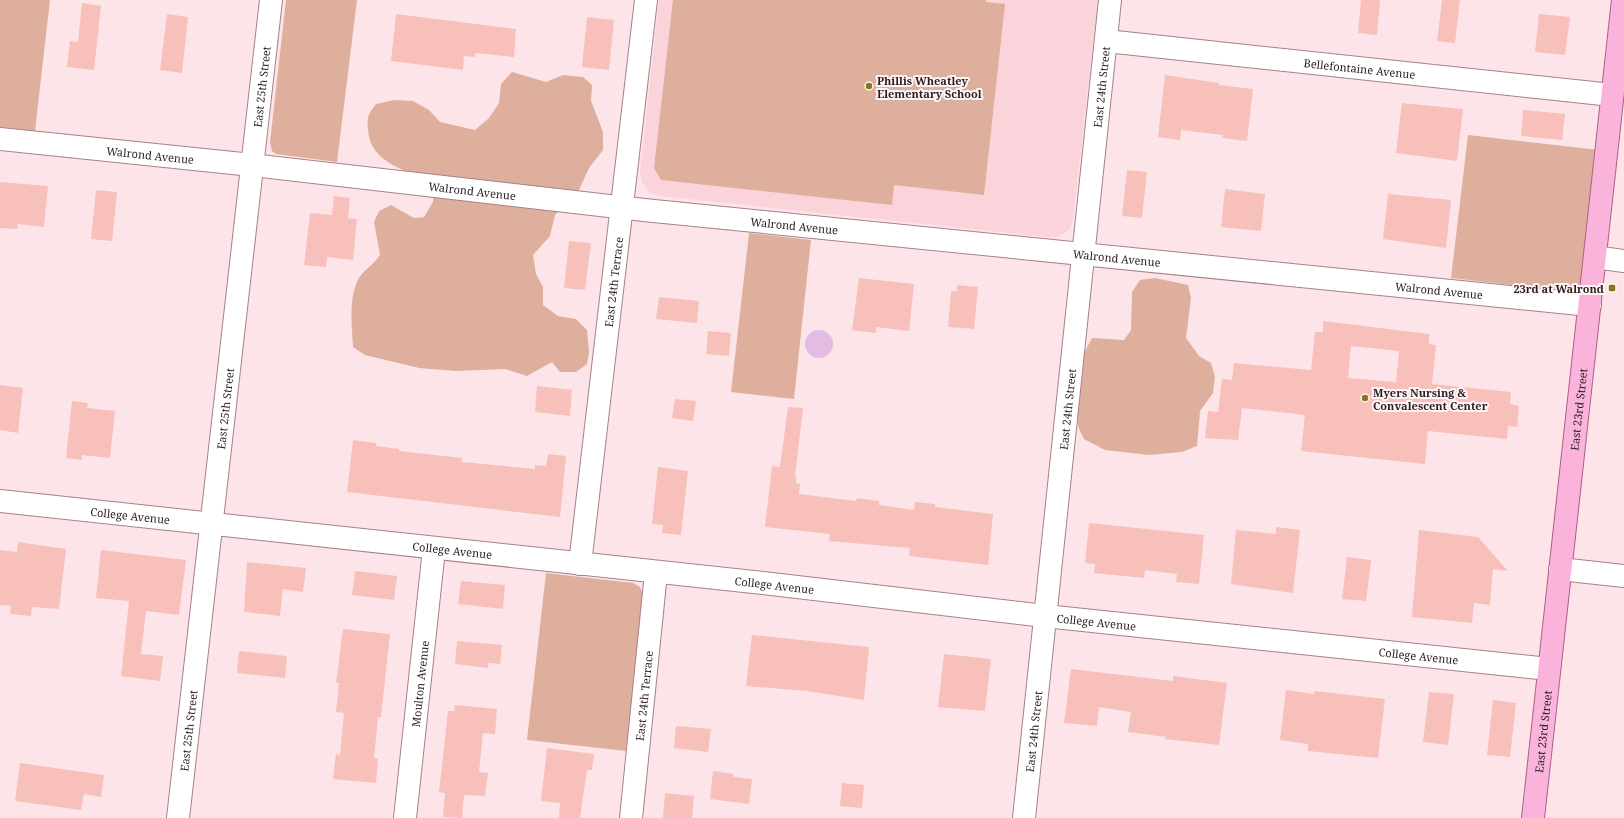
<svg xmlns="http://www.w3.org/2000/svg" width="1624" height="818" font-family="'Noto Serif',serif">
  <rect width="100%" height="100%" fill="#fde4e8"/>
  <path fill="#fbd3db" d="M 659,0 L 1098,0 L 1073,219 L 1070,229 L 1058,237 L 1047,237 L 659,196 L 651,193 L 642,183 L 640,173 Z"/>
  <path fill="#deaf9d" d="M 0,0 L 50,0 L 35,131 L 0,127 Z
    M 286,0 L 357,0 L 337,162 L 276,154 L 272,151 L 270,142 Z
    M 673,0 L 986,0 L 986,2 L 1005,4 L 984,195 L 894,185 L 892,205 L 661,180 L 654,168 Z
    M 512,72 L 546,82 L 563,75 L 583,77 L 592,85 L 591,101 L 603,132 L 603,150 L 589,168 L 579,190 L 555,215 L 550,236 L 533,255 L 536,274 L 543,287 L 543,305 L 558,316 L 576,319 L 587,330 L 589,352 L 587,364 L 576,372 L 560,372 L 552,362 L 527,376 L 505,369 L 456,371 L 419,368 L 365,355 L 353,347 C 352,326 348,297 359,278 C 363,271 375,263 380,255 L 374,222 L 379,211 L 391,205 L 414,218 L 424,217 L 433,202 L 434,182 C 409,171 370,164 368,130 C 368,126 367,121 368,118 C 369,113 373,108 376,104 L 394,100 L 413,101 L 429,110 L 440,122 L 475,130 L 489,118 L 499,103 L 501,84 Z
    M 1468,135 L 1599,150 L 1583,285 L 1576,292 L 1451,278 Z
    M 749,233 L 811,240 L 794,399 L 731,392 Z
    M 1155,278 L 1188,285 L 1191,298 L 1186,338 L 1199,356 L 1211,363 L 1215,377 L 1213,393 L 1200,411 L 1197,446 L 1182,452 L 1149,455 L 1105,450 L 1084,439 L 1079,429 L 1076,413 L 1083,373 L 1081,359 L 1092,338 L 1124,340 L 1131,330 L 1132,292 L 1140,280 Z
    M 546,573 L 633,583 L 640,587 L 643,594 L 626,751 L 527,740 Z"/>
  <path fill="#e3bde1" d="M805 344a14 14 0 1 1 28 0a14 14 0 1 1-28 0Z"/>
  <path fill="#f8c0bb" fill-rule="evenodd" d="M 1361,0 L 1380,0 L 1377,35 L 1358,33 Z
    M 1442,0 L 1460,0 L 1455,43 L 1437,41 Z
    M 82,3 L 101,6 L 94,70 L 67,67 L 70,41 L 78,42 Z
    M 167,14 L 188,17 L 182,73 L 160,70 Z
    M 396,14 L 516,29 L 514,57 L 475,53 L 475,57 L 464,56 L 463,70 L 391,61 Z
    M 1539,14 L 1570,17 L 1565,55 L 1535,52 Z
    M 587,17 L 614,20 L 609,70 L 582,67 Z
    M 1165,75 L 1219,83 L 1219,85 L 1253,89 L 1247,141 L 1222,138 L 1223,135 L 1181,130 L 1180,140 L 1158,137 Z
    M 1402,103 L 1463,109 L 1457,161 L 1396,153 Z
    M 1523,110 L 1565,114 L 1562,140 L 1521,136 Z
    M 1127,170 L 1147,172 L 1142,218 L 1122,216 Z
    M 0,182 L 48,186 L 44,227 L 18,224 L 17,229 L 0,228 Z
    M 1225,189 L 1265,194 L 1261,231 L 1221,227 Z
    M 96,190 L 117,192 L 112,241 L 91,239 Z
    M 1388,194 L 1451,200 L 1446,248 L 1383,239 Z
    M 334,196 L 350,198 L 348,218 L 357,219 L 353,260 L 327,257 L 326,267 L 304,265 L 310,213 L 332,215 Z
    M 569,241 L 591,243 L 585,290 L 564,288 Z
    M 859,278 L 914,284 L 909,331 L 876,327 L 876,333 L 852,330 Z
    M 957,285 L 978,287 L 974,329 L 948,327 L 951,291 L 957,291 Z
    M 659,297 L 699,301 L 697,323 L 656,319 Z
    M 1323,321 L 1429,334 L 1429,344 L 1436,345 L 1432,384 L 1511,392 L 1510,404 L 1519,406 L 1517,427 L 1508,426 L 1507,439 L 1428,431 L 1425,464 L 1301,451 L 1305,415 L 1242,408 L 1238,440 L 1205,438 L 1208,411 L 1218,412 L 1222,379 L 1232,380 L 1234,363 L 1311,370 L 1315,332 L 1323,332 ZM 1351,346 L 1399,351 L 1396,382 L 1348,378 Z
    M 708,331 L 731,333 L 729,356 L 706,354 Z
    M 0,385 L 23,388 L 18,433 L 0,430 Z
    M 537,386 L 572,390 L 570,416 L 535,412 Z
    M 675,399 L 696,401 L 693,421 L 672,418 Z
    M 72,401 L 88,403 L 87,408 L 115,411 L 110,458 L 82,455 L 82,460 L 66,458 Z
    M 788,407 L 803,408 L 795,476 L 796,477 L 796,483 L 800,484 L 799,494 L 856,501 L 857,498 L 879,501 L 879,505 L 914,510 L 915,502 L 935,504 L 935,507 L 993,514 L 988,565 L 909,556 L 910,548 L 829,541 L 830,534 L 765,527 L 772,466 L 780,467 Z
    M 353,440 L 376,443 L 376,446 L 399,449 L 399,451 L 462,458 L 462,462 L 535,469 L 535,465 L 546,466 L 548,454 L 566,456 L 560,517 L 347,492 Z
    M 658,467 L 688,471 L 681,535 L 662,533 L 663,525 L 652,524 Z
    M 1089,523 L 1204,535 L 1199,584 L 1176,582 L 1177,574 L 1145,570 L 1144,578 L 1094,573 L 1095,564 L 1085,563 Z
    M 1276,527 L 1300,530 L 1293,593 L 1231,584 L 1236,530 L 1276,534 Z
    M 1419,530 L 1478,537 L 1508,571 L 1493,569 L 1490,605 L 1474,603 L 1472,623 L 1412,617 Z
    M 18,542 L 66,549 L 59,609 L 32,607 L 31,616 L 10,614 L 11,606 L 0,605 L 0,550 L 17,552 Z
    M 101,550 L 186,560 L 179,615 L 146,611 L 141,654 L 163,656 L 160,681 L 121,676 L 129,601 L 96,598 Z
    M 1347,557 L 1371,560 L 1366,601 L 1342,599 Z
    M 247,562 L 306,568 L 303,592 L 283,589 L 280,616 L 244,612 Z
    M 355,571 L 397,576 L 394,600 L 352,595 Z
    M 461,581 L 505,585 L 503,609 L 458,604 Z
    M 343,629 L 390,634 L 381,717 L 378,717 L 374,758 L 378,759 L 376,783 L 333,779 L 336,754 L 340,755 L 344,713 L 336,712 L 339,683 L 336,683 Z
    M 752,635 L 869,647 L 864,700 L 807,691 L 746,686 Z
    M 457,641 L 502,645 L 500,664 L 488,663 L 488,668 L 455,664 Z
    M 239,651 L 287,656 L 285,678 L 237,673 Z
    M 944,654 L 991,659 L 985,711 L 938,707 Z
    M 1071,669 L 1173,681 L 1173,676 L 1227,683 L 1219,745 L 1165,739 L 1166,737 L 1128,732 L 1131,712 L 1099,707 L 1097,726 L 1064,723 Z
    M 1286,690 L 1314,694 L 1314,691 L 1385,699 L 1378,758 L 1308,751 L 1308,744 L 1280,740 Z
    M 1429,692 L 1454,694 L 1448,745 L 1423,742 Z
    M 1493,700 L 1516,703 L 1510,757 L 1487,755 Z
    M 455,705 L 497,709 L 495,734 L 483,733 L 479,772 L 488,773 L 485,796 L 464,795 L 462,818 L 443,817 L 445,793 L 439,792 L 448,711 L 454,711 Z
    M 676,726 L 711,729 L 708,752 L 674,748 Z
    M 547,748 L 594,754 L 592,770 L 587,770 L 580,818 L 559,818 L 560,803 L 541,801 Z
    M 20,763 L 104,775 L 101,797 L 84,794 L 81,810 L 15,801 Z
    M 713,771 L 733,774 L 733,777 L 752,779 L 749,804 L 710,799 Z
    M 842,783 L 864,785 L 862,808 L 840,806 Z
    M 665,793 L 694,796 L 692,818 L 663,818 Z"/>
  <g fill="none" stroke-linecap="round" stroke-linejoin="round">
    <defs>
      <g id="minor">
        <path id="s1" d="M 1106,41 L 1612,95"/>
        <path id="s2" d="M 0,139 L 252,165 L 644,210 L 1590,305"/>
        <path d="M 1595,257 L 1624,261"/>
        <path id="s3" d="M 0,501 L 763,583 L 1045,616 L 1549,669"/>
        <path id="s4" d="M 580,564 L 646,0"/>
        <path d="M 1560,569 L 1624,576"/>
        <path id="s5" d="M 178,818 L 271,0"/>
        <path id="s6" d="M 405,818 L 434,549"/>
        <path id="s7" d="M 631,818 L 656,573"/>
        <path id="s8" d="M 1024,818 L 1110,0"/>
      </g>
      <g id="major">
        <path id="s9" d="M 1533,818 L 1623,0"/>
      </g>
    </defs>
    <use href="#minor" stroke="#a68188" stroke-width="24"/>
    <use href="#major" stroke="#af5e8a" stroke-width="24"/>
    <use href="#minor" stroke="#fff" stroke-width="22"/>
    <use href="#major" stroke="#fab4db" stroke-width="22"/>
  </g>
  <g fill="#86771b" stroke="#fef6f7" stroke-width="1.5">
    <circle cx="869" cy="86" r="4"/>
    <rect x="1608" y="284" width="8" height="8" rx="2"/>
    <circle cx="1365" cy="398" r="4"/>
  </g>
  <g text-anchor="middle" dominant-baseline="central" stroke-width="4" stroke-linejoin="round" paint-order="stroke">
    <g font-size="11" fill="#2a1c1f" stroke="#fef6f7">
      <text stroke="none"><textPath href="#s1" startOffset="255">Bellefontaine Avenue</textPath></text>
      <text stroke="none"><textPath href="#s5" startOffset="736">East 25th Street</textPath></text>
      <text stroke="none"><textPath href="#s8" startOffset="735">East 24th Street</textPath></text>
      <text stroke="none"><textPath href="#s2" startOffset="151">Walrond Avenue</textPath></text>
      <text stroke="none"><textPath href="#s2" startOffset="475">Walrond Avenue</textPath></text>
      <text stroke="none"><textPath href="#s2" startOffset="799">Walrond Avenue</textPath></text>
      <text stroke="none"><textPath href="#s2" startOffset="1123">Walrond Avenue</textPath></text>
      <text stroke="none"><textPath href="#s4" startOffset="284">East 24th Terrace</textPath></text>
      <text stroke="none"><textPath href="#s2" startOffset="1447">Walrond Avenue</textPath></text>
      <text stroke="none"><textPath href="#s5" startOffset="412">East 25th Street</textPath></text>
      <text stroke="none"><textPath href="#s8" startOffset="411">East 24th Street</textPath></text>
      <text stroke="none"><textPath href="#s9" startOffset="411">East 23rd Street</textPath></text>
      <text stroke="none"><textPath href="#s3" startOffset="131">College Avenue</textPath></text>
      <text stroke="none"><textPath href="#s3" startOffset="455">College Avenue</textPath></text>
      <text stroke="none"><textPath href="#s3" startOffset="779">College Avenue</textPath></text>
      <text stroke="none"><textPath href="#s3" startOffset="1103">College Avenue</textPath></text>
      <text stroke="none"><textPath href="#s3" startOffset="1427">College Avenue</textPath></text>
      <text stroke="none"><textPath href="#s6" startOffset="135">Moulton Avenue</textPath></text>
      <text stroke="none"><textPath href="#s7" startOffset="123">East 24th Terrace</textPath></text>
      <text stroke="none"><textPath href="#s5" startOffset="88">East 25th Street</textPath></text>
      <text stroke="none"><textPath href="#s8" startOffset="87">East 24th Street</textPath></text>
      <text stroke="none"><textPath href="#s9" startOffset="87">East 23rd Street</textPath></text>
    </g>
    <g font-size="11" font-weight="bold" fill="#2a1c1f" stroke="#fef6f7" text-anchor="start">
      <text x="877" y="80">Phillis Wheatley<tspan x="877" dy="13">Elementary School</tspan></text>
      <text x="1604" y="288" text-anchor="end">23rd at Walrond</text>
      <text x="1373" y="392">Myers Nursing &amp;<tspan x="1373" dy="13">Convalescent Center</tspan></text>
    </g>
  </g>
</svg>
